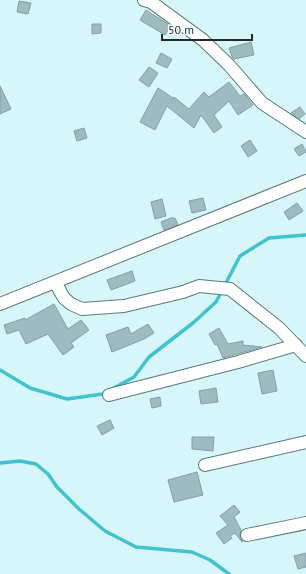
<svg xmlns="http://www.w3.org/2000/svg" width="306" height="574" font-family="'PT Sans',sans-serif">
  <rect width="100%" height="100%" fill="#d7f6f9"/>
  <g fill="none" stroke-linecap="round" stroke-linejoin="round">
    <path stroke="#3fc3d0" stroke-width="3.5" d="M 0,370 L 30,388 L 67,399 L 103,394 L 134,377 L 149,357 L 193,323 L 216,302 L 240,256 L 269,238 L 306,235
      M 0,463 L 20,461 L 36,464 L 48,474 L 57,487 L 79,509 L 105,531 L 136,547 L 192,552 L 210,560 L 229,574"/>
  </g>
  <path fill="#9ebbbf" stroke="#83a0a3" d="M 19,1 L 31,3 L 28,14 L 17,12 Z
    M 146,10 L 171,26 L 165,35 L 140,20 Z
    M 92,24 L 101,24 L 101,33 L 92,34 Z
    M 251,42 L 254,55 L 234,59 L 232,57 L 229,48 Z
    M 161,53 L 172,59 L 167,68 L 156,63 Z
    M 149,67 L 158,73 L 149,87 L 139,80 Z
    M 229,82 L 240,96 L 244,94 L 253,105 L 238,115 L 229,101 L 214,115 L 222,127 L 214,133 L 201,115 L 194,128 L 167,106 L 155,130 L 140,122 L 158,88 L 173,98 L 174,97 L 189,109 L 204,92 L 209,97 Z
    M 0,86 L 11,109 L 0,114 Z
    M 300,107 L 305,114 L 299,119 L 291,113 Z
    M 84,128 L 87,138 L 77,141 L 74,131 Z
    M 250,140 L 257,151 L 248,157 L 241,146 Z
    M 302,144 L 306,152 L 299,156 L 294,149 Z
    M 203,198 L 206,210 L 192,213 L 189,201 Z
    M 162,199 L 166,216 L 155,219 L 151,202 Z
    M 297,203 L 303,211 L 289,220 L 284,212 Z
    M 171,218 L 175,218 L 178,225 L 164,230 L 161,222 Z
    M 132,271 L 135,281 L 111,290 L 107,280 Z
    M 54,304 L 68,329 L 81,320 L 89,330 L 71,343 L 74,347 L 63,355 L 48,334 L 26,344 L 19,330 L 7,334 L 4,325 L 25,318 L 25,320 Z
    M 148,324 L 154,333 L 144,339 L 112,352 L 106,335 L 128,327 L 131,334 Z
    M 219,328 L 228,344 L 243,341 L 243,345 L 262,347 L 223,358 L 217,344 L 215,345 L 209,334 Z
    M 273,370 L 277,391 L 262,394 L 258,373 Z
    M 216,388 L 218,402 L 201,404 L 199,391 Z
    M 160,397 L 161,406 L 152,408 L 150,399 Z
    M 110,420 L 114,428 L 102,435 L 97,426 Z
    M 192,437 L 214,437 L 213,451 L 192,449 Z
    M 197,472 L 203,495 L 174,502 L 168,480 Z
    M 234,505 L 240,512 L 234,517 L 241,530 L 240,536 L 243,541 L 242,542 L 235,533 L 230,536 L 232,538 L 224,544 L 216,533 L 228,525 L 220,516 Z
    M 306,553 L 306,567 L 298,569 L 294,556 Z"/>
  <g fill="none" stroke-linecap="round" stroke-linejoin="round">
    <defs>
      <path id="minor" d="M 144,0 L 151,2 L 203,40 L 229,65 L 262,103 L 306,132
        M 55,282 L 64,298 L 71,304 L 82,309 L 124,306 L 183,292 L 199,286 L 230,289 L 279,328 L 306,356
        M 0,304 L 306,181
        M 109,395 L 238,362 L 296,345
        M 205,465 L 306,442
        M 247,535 L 306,523"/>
    </defs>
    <use href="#minor" stroke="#5c787b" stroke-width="14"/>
    <use href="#minor" stroke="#fff" stroke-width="12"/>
  </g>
  <path d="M162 34v6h90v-6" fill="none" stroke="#1e2a2b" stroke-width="2"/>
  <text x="168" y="34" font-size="12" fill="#1e2a2b" stroke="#f7fefe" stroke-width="3" paint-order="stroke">50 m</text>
</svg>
